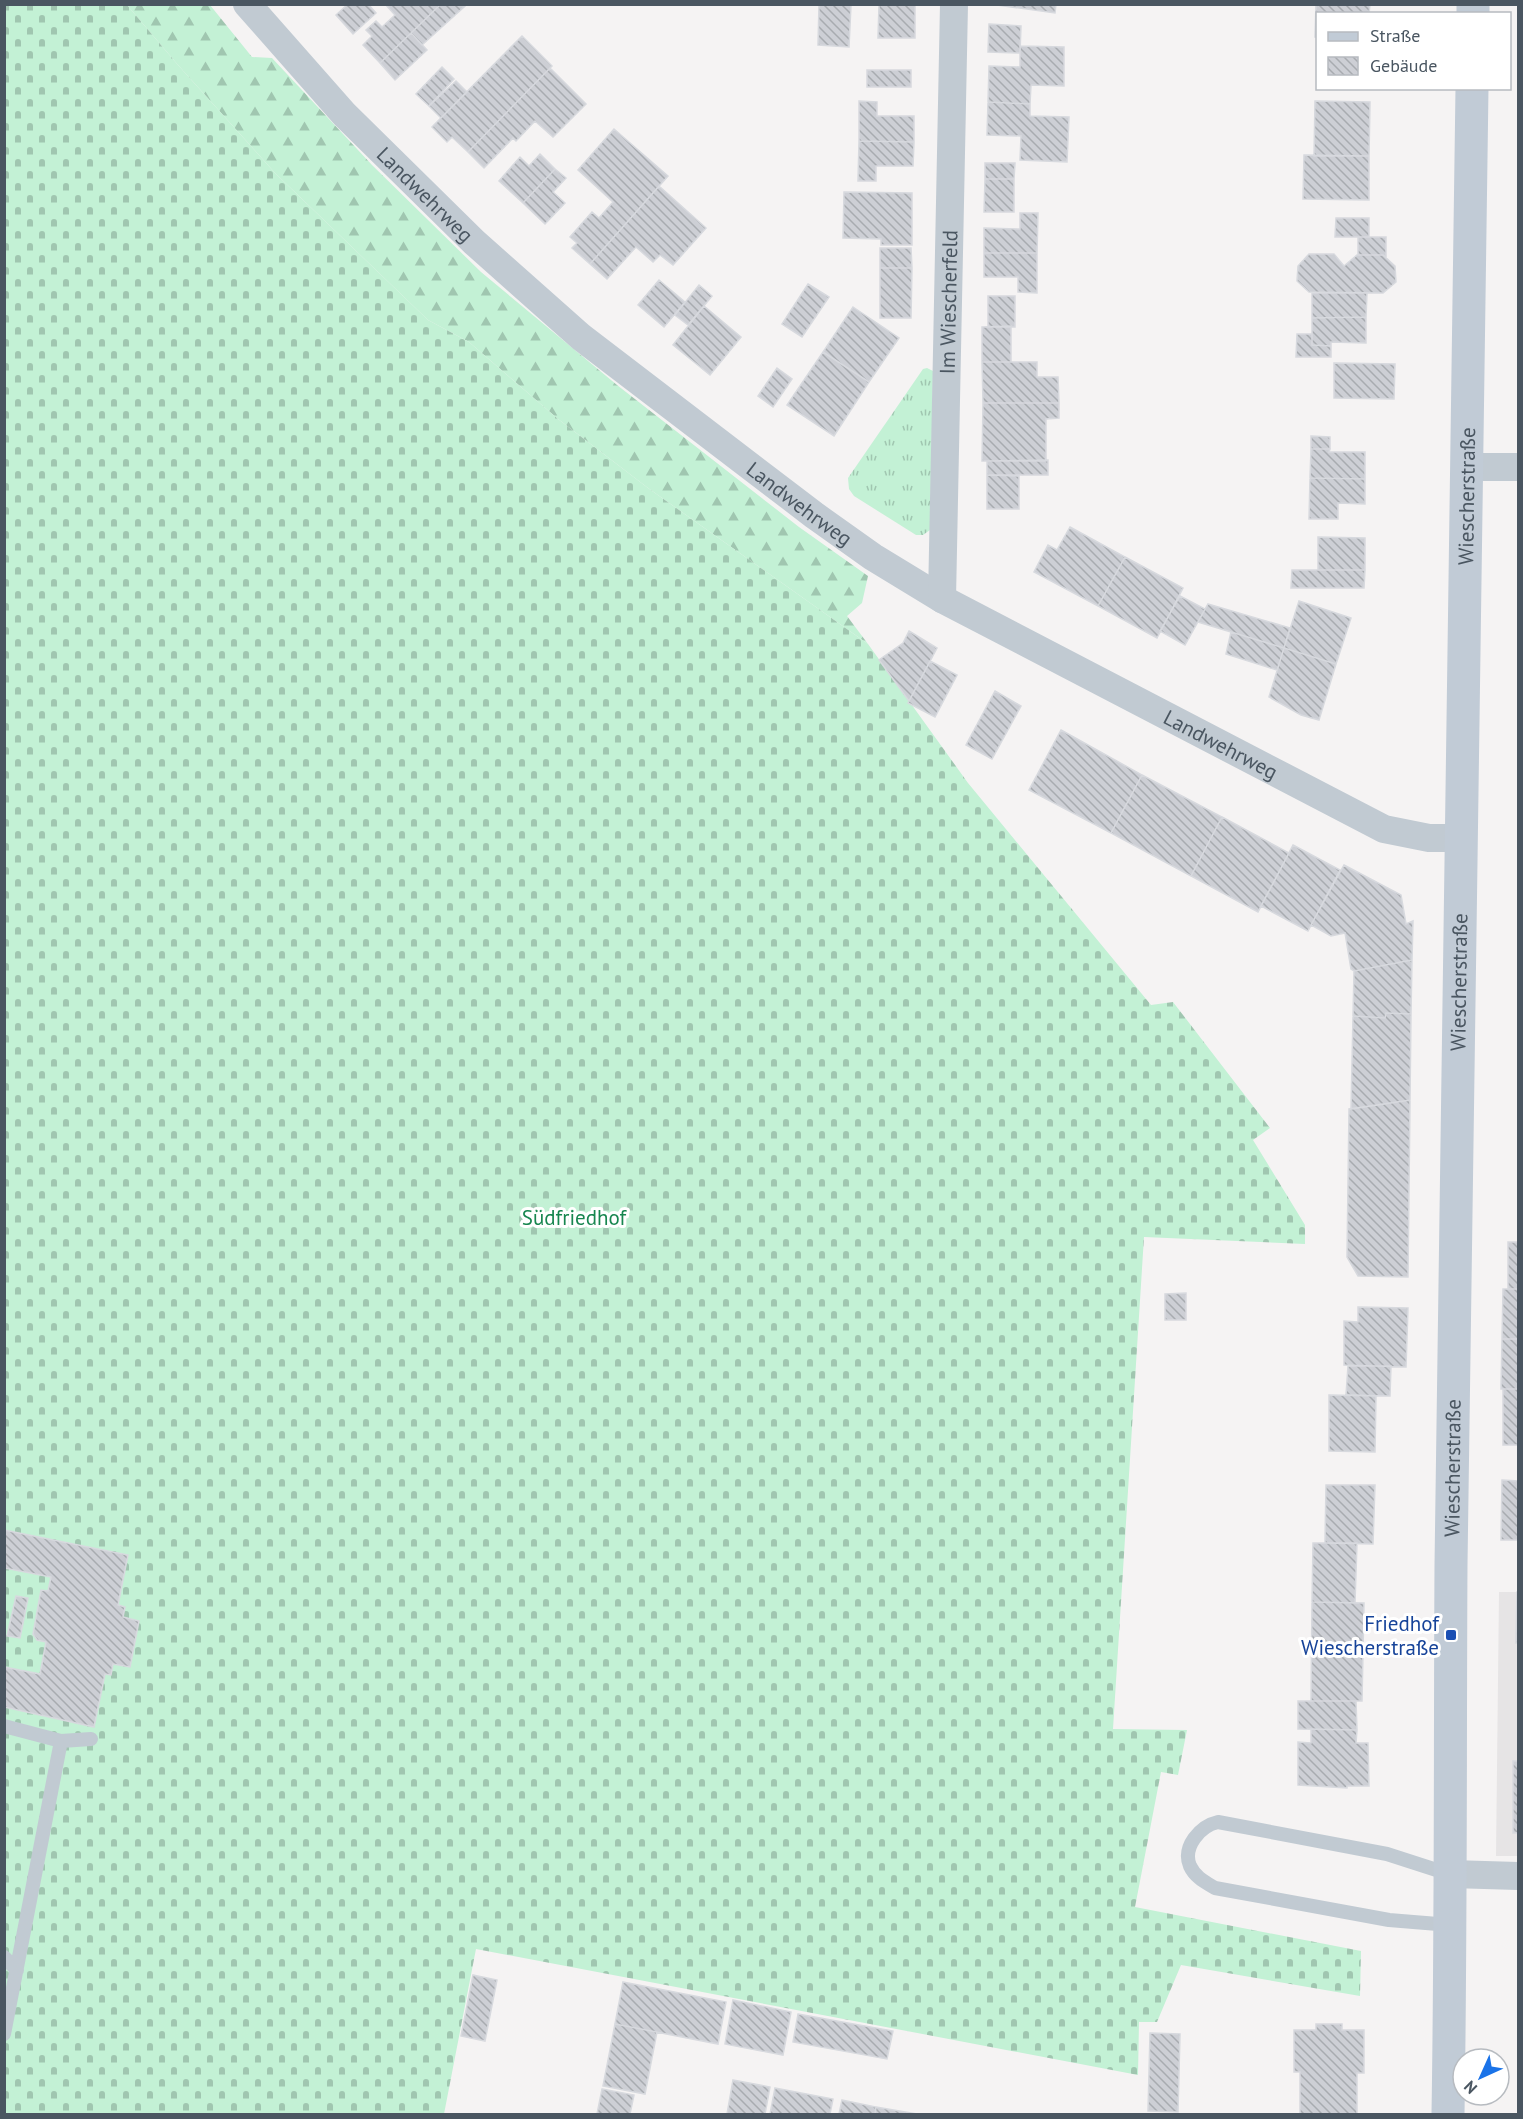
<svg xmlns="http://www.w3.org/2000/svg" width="1523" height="2119" font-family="'PT Sans',sans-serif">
  <defs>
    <pattern id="grass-tufts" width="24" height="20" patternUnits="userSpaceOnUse" patternTransform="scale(1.5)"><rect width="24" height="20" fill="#c3f1d5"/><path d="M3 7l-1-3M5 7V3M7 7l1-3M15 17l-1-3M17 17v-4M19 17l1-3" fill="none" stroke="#a0c6b0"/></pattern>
    <pattern id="forest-firs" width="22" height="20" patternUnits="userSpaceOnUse" patternTransform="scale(1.5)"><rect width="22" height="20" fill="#c3f1d5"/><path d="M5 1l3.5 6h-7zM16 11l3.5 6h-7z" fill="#a0c6b0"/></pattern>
    <pattern id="cemetery-stones" width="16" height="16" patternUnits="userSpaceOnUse" patternTransform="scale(1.5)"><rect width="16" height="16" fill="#c3f1d5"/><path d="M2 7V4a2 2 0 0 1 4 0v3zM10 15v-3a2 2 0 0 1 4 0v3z" fill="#a0c6b0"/></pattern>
    <pattern id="building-back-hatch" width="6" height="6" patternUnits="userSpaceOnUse" patternTransform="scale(1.5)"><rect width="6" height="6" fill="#cdcfd5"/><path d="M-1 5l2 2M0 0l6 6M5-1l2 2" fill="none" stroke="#a8abb0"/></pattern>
  </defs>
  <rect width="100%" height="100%" fill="#f5f3f3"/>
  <path fill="#e6e4e5" d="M 1499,1592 L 1518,1592 L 1518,1856 L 1496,1856 Z"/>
  <path fill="url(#grass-tufts)" d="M 927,368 L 933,371 L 930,530 L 923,535 L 916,535 L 854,496 L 849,489 L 848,478 L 923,369 Z"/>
  <path fill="url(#forest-firs)" d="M 127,5 L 210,5 L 252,57 L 272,58 L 372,165 L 481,272 L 617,385 L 799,527 L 868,576 L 862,603 L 847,616 L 868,644 L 648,488 L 558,419 L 469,342 L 428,320 L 275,173 L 178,65 Z"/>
  <path fill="url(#cemetery-stones)" d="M 5,5 L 127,5 L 178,65 L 275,173 L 428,320 L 469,342 L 558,419 L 648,488 L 868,644 L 968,783 L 1151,1005 L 1173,1002 L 1270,1128 L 1253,1140 L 1305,1225 L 1305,1244 L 1144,1237 L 1113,1729 L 1187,1730 L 1178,1775 L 1161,1772 L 1135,1907 L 1361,1951 L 1360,1996 L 1181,1965 L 1157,2022 L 1139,2022 L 1138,2075 L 476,1949 L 444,2114 L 5,2114 Z"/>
  <path fill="url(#building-back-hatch)" stroke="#d7d9de" stroke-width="1.5" d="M 348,4 L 368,4 L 376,13 L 353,34 L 336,15 Z
    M 385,4 L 441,4 L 380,63 L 363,45 L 372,36 L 366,30 L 376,21 L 382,27 L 395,15 Z
    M 441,4 L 465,6 L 422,45 L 411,33 Z
    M 819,4 L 851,5 L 849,47 L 818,45 Z
    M 879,4 L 915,4 L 915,38 L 878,38 Z
    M 990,4 L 1056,4 L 1055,13 Z
    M 1316,4 L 1370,4 L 1369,14 L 1318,14 L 1318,37 L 1315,37 Z
    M 989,24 L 1021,26 L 1020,53 L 988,52 Z
    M 411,33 L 427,50 L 395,80 L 380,63 Z
    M 522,36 L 552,66 L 468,152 L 452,137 L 447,142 L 432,127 Z
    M 1020,46 L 1064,47 L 1064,86 L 1031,85 L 1030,104 L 988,102 L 989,66 L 1020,67 Z
    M 442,67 L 454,79 L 429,106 L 416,94 Z
    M 550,68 L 586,104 L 553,137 L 535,121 L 516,141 L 513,138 L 484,168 L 468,152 Z
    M 867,70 L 911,70 L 911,87 L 867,87 Z
    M 456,81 L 467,92 L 441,118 L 429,106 Z
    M 859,101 L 877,102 L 877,116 L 914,116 L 914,142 L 859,141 Z
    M 1315,101 L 1370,102 L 1369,156 L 1314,156 Z
    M 988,102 L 1030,104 L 1030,116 L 1069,117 L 1067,162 L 1020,160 L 1021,136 L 987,135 Z
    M 614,129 L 668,176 L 590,264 L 572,248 L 577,243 L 570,237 L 592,212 L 599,218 L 613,202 L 578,170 Z
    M 859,141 L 914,142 L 913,166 L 876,166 L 876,181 L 858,181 Z
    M 540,154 L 555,169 L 523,203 L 499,181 L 520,157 L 529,166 Z
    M 1304,155 L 1369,156 L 1369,200 L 1303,199 Z
    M 985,163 L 1015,163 L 1014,179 L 985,179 Z
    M 555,169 L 566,178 L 553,192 L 565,203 L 545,224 L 523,203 Z
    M 985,179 L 1014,179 L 1014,212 L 984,212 Z
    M 659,186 L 706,228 L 673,265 L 660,255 L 653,262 L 636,247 L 607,279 L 590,264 Z
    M 844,192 L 912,193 L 912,245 L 881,245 L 881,239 L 843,238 Z
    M 1020,213 L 1038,213 L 1037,253 L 984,253 L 984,228 L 1020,229 Z
    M 1336,218 L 1369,218 L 1369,237 L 1335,237 Z
    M 1358,237 L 1386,237 L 1386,257 L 1383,255 L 1358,255 Z
    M 880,248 L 911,248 L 912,268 L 880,268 Z
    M 984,253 L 1037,253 L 1037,293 L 1018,292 L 1018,277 L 984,277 Z
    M 1309,254 L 1334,254 L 1344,266 L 1357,255 L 1383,255 L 1395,266 L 1396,282 L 1383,293 L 1309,292 L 1297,281 L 1298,266 Z
    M 880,268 L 912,268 L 911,318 L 880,318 Z
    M 659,280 L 685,302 L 664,327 L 638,305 Z
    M 808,284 L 829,297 L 802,337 L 782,324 Z
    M 699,285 L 712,296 L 688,325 L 675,315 Z
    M 1312,293 L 1367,293 L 1366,317 L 1312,318 Z
    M 988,296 L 1015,296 L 1015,327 L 988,327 Z
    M 704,306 L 741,337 L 710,375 L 673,345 Z
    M 853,307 L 899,338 L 869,382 L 823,352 Z
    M 1366,317 L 1366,343 L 1331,342 L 1331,346 L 1312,345 L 1312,318 Z
    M 1011,326 L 1011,362 L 982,362 L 982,327 Z
    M 1297,334 L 1312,334 L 1312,345 L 1331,346 L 1331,357 L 1296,357 Z
    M 823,352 L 869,382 L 834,436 L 787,405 Z
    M 982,362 L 1037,362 L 1037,377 L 1058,377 L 1059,403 L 983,403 Z
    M 1334,363 L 1395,364 L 1394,399 L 1334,398 Z
    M 777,368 L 792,379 L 773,407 L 758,396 Z
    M 983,403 L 1059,403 L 1059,418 L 1046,419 L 1046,461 L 982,461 Z
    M 1311,436 L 1330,437 L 1330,449 L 1311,449 Z
    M 1311,449 L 1330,449 L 1329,452 L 1365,452 L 1365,479 L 1310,478 Z
    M 1048,460 L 1048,475 L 987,475 L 987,461 Z
    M 987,475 L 1019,476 L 1019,509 L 987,509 Z
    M 1310,478 L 1365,479 L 1365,504 L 1338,503 L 1338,519 L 1309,519 Z
    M 1070,527 L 1125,557 L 1098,606 L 1034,572 L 1048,545 L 1057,550 Z
    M 1318,537 L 1365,538 L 1365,570 L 1318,570 Z
    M 1125,557 L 1183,588 L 1157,638 L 1098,606 Z
    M 1292,570 L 1365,570 L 1364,588 L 1291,588 Z
    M 1180,596 L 1205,609 L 1185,645 L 1160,631 Z
    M 1299,601 L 1351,618 L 1336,664 L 1284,648 Z
    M 1208,604 L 1290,628 L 1284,648 L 1198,622 Z
    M 909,631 L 937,648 L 909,701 L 879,660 L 903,643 Z
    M 1231,632 L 1284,648 L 1277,670 L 1226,654 Z
    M 1284,648 L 1336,664 L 1319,720 L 1301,715 L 1269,697 Z
    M 930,661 L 957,675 L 935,717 L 908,703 Z
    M 995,691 L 1021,706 L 992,759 L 966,745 Z
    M 1061,730 L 1142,775 L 1111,833 L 1029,790 Z
    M 1142,775 L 1222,817 L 1191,876 L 1111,833 Z
    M 1222,817 L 1289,853 L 1258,912 L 1191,876 Z
    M 1293,845 L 1340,870 L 1308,931 L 1261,906 Z
    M 1344,865 L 1401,895 L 1406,924 L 1413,921 L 1412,960 L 1354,971 L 1351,969 L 1345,933 L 1331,936 L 1311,925 Z
    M 1412,960 L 1411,1014 L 1386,1013 L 1385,1018 L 1353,1016 L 1354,971 Z
    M 1386,1013 L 1411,1014 L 1410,1100 L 1351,1109 L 1353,1016 L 1385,1018 Z
    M 1410,1100 L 1408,1277 L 1358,1276 L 1347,1257 L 1349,1109 Z
    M 1508,1242 L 1518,1242 L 1518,1289 L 1508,1289 Z
    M 1503,1289 L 1518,1289 L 1518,1339 L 1502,1339 Z
    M 1186,1293 L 1186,1320 L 1165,1320 L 1165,1294 Z
    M 1358,1307 L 1408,1308 L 1406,1367 L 1344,1365 L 1344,1321 L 1358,1322 Z
    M 1502,1339 L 1518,1339 L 1518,1389 L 1501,1389 Z
    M 1348,1366 L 1391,1366 L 1390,1396 L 1346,1395 Z
    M 1503,1389 L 1518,1389 L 1518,1445 L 1503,1445 Z
    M 1329,1395 L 1376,1396 L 1375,1452 L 1329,1451 Z
    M 1502,1480 L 1518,1481 L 1518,1540 L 1501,1540 Z
    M 1326,1485 L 1375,1485 L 1373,1544 L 1325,1543 Z
    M 4,1530 L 128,1555 L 118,1605 L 125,1607 L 123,1617 L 139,1621 L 130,1667 L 113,1664 L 111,1675 L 105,1674 L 94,1727 L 4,1707 L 4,1667 L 40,1674 L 46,1642 L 37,1640 L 33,1634 L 41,1590 L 48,1591 L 51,1577 L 4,1568 Z
    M 1313,1543 L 1357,1543 L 1355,1603 L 1312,1602 Z
    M 1517,1592 L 1518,1592 L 1518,1643 L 1516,1643 Z
    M 16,1596 L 28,1598 L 20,1638 L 7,1636 Z
    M 1312,1602 L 1364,1603 L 1362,1701 L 1311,1701 Z
    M 1298,1701 L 1356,1701 L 1357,1730 L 1298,1729 Z
    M 1311,1729 L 1357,1730 L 1356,1743 L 1368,1743 L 1369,1786 L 1347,1786 L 1347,1788 L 1298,1785 L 1298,1742 L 1311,1743 Z
    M 1513,1761 L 1518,1761 L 1518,1833 L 1513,1833 Z
    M 473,1975 L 497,1980 L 485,2041 L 461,2036 Z
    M 623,1982 L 726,2002 L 718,2044 L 615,2024 Z
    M 733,2000 L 791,2012 L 783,2055 L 725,2044 Z
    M 798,2014 L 893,2031 L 887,2059 L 793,2042 Z
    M 615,2024 L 657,2032 L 645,2094 L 603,2086 Z
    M 1316,2024 L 1342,2024 L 1342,2030 L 1364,2030 L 1364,2073 L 1357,2073 L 1357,2114 L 1300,2114 L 1300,2072 L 1294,2072 L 1294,2030 L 1316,2030 Z
    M 1150,2033 L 1180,2034 L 1178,2112 L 1148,2111 Z
    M 733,2080 L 770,2087 L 765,2114 L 727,2114 Z
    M 775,2088 L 833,2099 L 830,2114 L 770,2114 Z
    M 602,2089 L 634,2095 L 630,2114 L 597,2114 Z
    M 842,2100 L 876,2107 L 875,2114 L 839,2114 Z
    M 876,2107 L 917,2114 L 875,2114 Z"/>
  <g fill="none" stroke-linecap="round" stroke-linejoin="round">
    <path stroke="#c1cad2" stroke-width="14" d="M 4,1726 L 61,1741 L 91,1739
      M 1449,1874 L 1387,1854 L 1218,1822 C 1200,1826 1182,1847 1190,1866 C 1195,1877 1205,1882 1215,1888 L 1389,1920 L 1450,1925
      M 4,1957 L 17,1970
      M 4,2034 L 61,1741"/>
    <g stroke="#c1cad2" stroke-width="28">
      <path id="s1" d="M 247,4 L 344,114 L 474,242 L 581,337 L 814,515 L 873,557 L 942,599 L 1384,829 L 1429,838 L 1460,838"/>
      <path d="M 1467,467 L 1518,467"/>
      <path id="s2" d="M 942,599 L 954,4"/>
      <path d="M 1451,1874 L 1518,1876"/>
    </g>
    <g stroke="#c1cbd6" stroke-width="33">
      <path d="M 1473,14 L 1473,4"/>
      <path id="s3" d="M 1448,2114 C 1451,1931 1450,1748 1451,1565 C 1455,1073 1466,581 1472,88"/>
    </g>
  </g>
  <rect fill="#1a4fb4" stroke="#fff" stroke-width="2" x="1445" y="1629" width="12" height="12" rx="3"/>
  <g text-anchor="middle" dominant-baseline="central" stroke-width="6" stroke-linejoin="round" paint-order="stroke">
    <g font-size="21" fill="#4a5661" stroke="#fff">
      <text stroke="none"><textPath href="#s1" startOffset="261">Landwehrweg</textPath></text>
      <text stroke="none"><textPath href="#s2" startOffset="297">Im Wiescherfeld</textPath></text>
      <text stroke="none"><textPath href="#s3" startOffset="1618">Wiescherstraße</textPath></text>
      <text stroke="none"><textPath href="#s1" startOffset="747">Landwehrweg</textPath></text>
      <text stroke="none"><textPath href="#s1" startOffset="1233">Landwehrweg</textPath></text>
      <text stroke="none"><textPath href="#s3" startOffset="1132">Wiescherstraße</textPath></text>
      <text stroke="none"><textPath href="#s3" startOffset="646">Wiescherstraße</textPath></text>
    </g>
    <g font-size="21" fill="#17864f" stroke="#fff">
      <text x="574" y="1217">Südfriedhof</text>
    </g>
    <g font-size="21" fill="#164399" stroke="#fff" text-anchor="end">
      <text x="1439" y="1623">Friedhof<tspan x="1439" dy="24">Wiescherstraße</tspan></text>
    </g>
  </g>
  <rect width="1523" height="2119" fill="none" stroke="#4a5661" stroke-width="12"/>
  <rect x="1316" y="12" width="195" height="78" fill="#ffffff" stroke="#b7bbc0" stroke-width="1.5"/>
  <rect x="1328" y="32" width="30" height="9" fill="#c1cbd6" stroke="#b7bbc0" stroke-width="1.5"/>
  <text x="1370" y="42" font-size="18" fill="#4a5661">Straße</text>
  <rect x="1328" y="57" width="30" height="18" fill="url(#building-back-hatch)" stroke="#b7bbc0" stroke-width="1.5"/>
  <text x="1370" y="72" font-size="18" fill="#4a5661">Gebäude</text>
  <g transform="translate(1481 2077) rotate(225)"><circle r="28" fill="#ffffff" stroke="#b7bbc0" stroke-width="1.5"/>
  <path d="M0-4.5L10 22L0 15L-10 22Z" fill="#1a73e8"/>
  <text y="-9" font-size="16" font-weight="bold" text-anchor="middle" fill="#4a5661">N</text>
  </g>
</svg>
